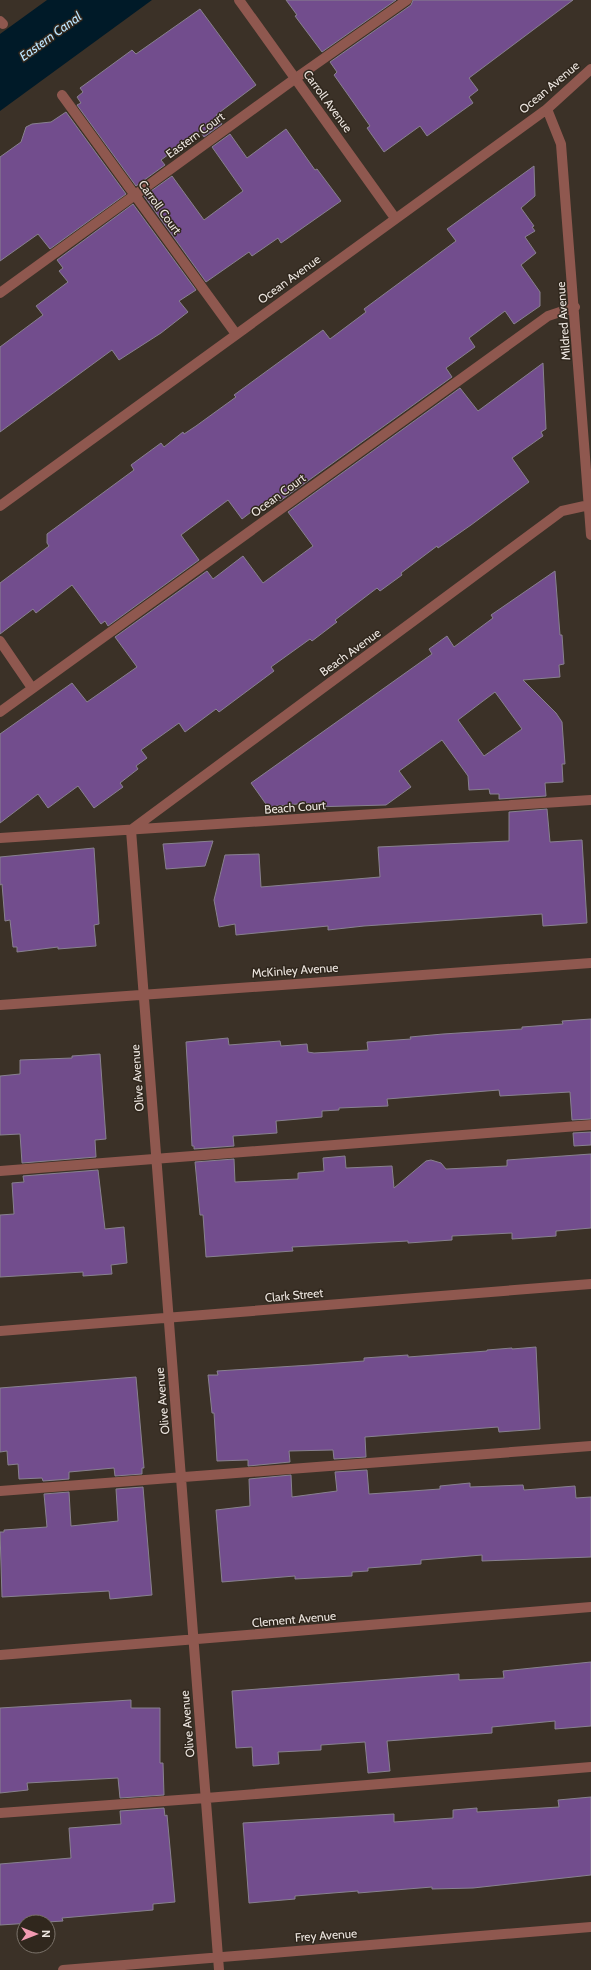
<svg xmlns="http://www.w3.org/2000/svg" width="591" height="1970" font-family="Cabin,sans-serif">
  <rect width="100%" height="100%" fill="#3b3127"/>
  <path fill="#001a28" d="M 47,0 L 152,0 L 0,111 L 0,34 Z"/>
  <path fill="#724d8d" stroke="#88818f" fill-rule="evenodd" d="M 286,0 L 396,0 L 322,52 L 295,16 L 297,15 Z
    M 413,0 L 573,0 L 469,78 L 478,90 L 469,97 L 473,103 L 427,136 L 420,126 L 384,152 L 367,128 L 370,126 L 334,75 L 337,72 L 330,62 L 411,5 Z
    M 200,9 L 256,85 L 216,115 L 222,124 L 204,137 L 200,131 L 161,160 L 165,165 L 136,186 L 77,105 L 81,103 L 77,97 L 83,92 L 80,88 L 132,50 L 136,54 Z
    M 66,112 L 126,194 L 50,249 L 38,234 L 0,261 L 0,157 L 21,142 L 26,127 L 32,124 L 51,122 Z
    M 286,129 L 315,170 L 317,169 L 341,201 L 281,243 L 278,238 L 252,256 L 249,252 L 206,282 L 144,196 L 172,176 L 204,220 L 243,191 L 212,147 L 230,134 L 247,158 Z
    M 534,166 L 535,196 L 521,208 L 534,226 L 532,227 L 535,231 L 525,237 L 536,253 L 521,265 L 540,292 L 540,306 L 514,324 L 505,311 L 469,338 L 475,347 L 446,368 L 452,377 L 280,501 L 277,496 L 261,508 L 259,506 L 242,519 L 228,500 L 181,535 L 199,560 L 108,626 L 105,621 L 101,624 L 72,585 L 36,613 L 33,609 L 0,634 L 0,583 L 49,546 L 47,543 L 47,534 L 134,470 L 131,465 L 161,443 L 164,447 L 183,432 L 184,434 L 196,426 L 236,397 L 234,395 L 323,330 L 330,339 L 366,312 L 364,309 L 456,241 L 447,229 Z
    M 133,204 L 196,290 L 179,301 L 188,312 L 161,333 L 119,360 L 112,350 L 0,432 L 0,347 L 43,315 L 36,306 L 68,282 L 59,271 L 63,268 L 57,260 Z
    M 543,363 L 546,429 L 541,432 L 543,436 L 512,458 L 529,482 L 471,525 L 438,548 L 437,546 L 401,573 L 402,575 L 380,591 L 377,588 L 335,620 L 337,622 L 333,625 L 312,641 L 310,639 L 271,667 L 274,671 L 219,712 L 216,709 L 185,732 L 179,723 L 141,750 L 147,758 L 136,766 L 138,769 L 120,783 L 123,787 L 94,808 L 78,786 L 48,808 L 38,794 L 0,823 L 0,734 L 72,683 L 87,702 L 137,667 L 115,637 L 207,571 L 213,579 L 243,556 L 263,583 L 313,546 L 288,512 L 460,388 L 478,411 Z
    M 555,571 L 560,635 L 562,635 L 564,664 L 559,665 L 560,677 L 523,680 L 556,713 L 562,722 L 565,764 L 562,764 L 563,782 L 545,783 L 546,796 L 499,799 L 499,794 L 490,794 L 489,789 L 469,790 L 468,776 L 442,740 L 399,771 L 411,787 L 386,805 L 311,807 L 307,803 L 268,807 L 251,783 L 432,654 L 429,649 L 447,636 L 454,647 L 493,618 L 491,615 ZM 495,692 L 522,729 L 484,756 L 458,720 Z
    M 547,809 L 550,842 L 582,840 L 587,923 L 543,926 L 542,914 L 364,926 L 328,930 L 328,926 L 236,935 L 235,924 L 219,927 L 214,900 L 225,855 L 259,854 L 261,887 L 380,877 L 378,847 L 509,841 L 509,812 Z
    M 213,841 L 205,866 L 166,869 L 163,844 Z
    M 94,848 L 99,924 L 94,925 L 96,946 L 58,949 L 58,947 L 17,952 L 17,947 L 13,947 L 10,920 L 5,921 L 2,884 L 0,885 L 0,857 Z
    M 591,1019 L 591,1119 L 572,1120 L 570,1092 L 500,1096 L 499,1090 L 387,1099 L 388,1106 L 339,1108 L 339,1110 L 322,1111 L 322,1117 L 276,1121 L 277,1133 L 233,1136 L 234,1146 L 194,1149 L 194,1146 L 192,1146 L 186,1042 L 228,1038 L 229,1045 L 280,1041 L 281,1046 L 307,1044 L 308,1052 L 314,1053 L 368,1050 L 367,1042 L 411,1039 L 410,1037 L 443,1034 L 522,1029 L 522,1027 L 563,1024 L 562,1021 Z
    M 100,1054 L 106,1139 L 95,1140 L 96,1157 L 22,1163 L 20,1134 L 0,1135 L 0,1076 L 20,1074 L 20,1060 L 72,1058 L 72,1056 Z
    M 591,1132 L 591,1145 L 574,1146 L 573,1133 Z
    M 591,1154 L 591,1228 L 556,1231 L 556,1236 L 512,1239 L 512,1233 L 452,1236 L 452,1240 L 408,1243 L 408,1241 L 292,1247 L 293,1251 L 206,1257 L 203,1215 L 200,1215 L 195,1162 L 234,1159 L 235,1182 L 298,1179 L 298,1173 L 324,1171 L 323,1158 L 345,1156 L 346,1168 L 392,1166 L 394,1188 L 426,1161 L 431,1160 L 441,1163 L 446,1169 L 507,1166 L 507,1160 Z
    M 98,1170 L 105,1229 L 124,1227 L 127,1263 L 111,1265 L 112,1274 L 83,1276 L 83,1272 L 0,1277 L 0,1215 L 14,1214 L 12,1183 L 24,1182 L 23,1176 Z
    M 536,1347 L 540,1429 L 499,1432 L 498,1427 L 365,1437 L 366,1457 L 334,1459 L 333,1450 L 289,1451 L 290,1462 L 248,1466 L 248,1460 L 217,1461 L 214,1413 L 212,1413 L 208,1375 L 218,1375 L 217,1371 L 311,1365 L 364,1361 L 364,1358 L 408,1355 L 408,1357 L 487,1351 L 487,1350 L 512,1348 L 512,1349 Z
    M 136,1377 L 144,1468 L 142,1468 L 142,1474 L 115,1476 L 114,1468 L 69,1472 L 69,1479 L 43,1481 L 42,1478 L 19,1479 L 18,1464 L 8,1465 L 7,1451 L 0,1452 L 0,1388 Z
    M 367,1470 L 369,1494 L 440,1489 L 440,1486 L 470,1483 L 470,1487 L 523,1485 L 524,1490 L 575,1486 L 576,1498 L 591,1497 L 591,1557 L 482,1561 L 482,1555 L 421,1560 L 421,1564 L 368,1568 L 368,1571 L 352,1572 L 352,1576 L 295,1579 L 295,1576 L 222,1582 L 216,1510 L 250,1506 L 249,1479 L 291,1475 L 292,1497 L 337,1491 L 335,1472 Z
    M 143,1487 L 152,1595 L 110,1599 L 109,1591 L 2,1597 L 0,1532 L 4,1532 L 4,1530 L 47,1527 L 44,1494 L 69,1492 L 71,1526 L 118,1521 L 116,1489 Z
    M 591,1662 L 591,1726 L 555,1729 L 555,1721 L 492,1727 L 492,1733 L 387,1741 L 390,1771 L 368,1773 L 365,1742 L 321,1745 L 321,1750 L 278,1752 L 279,1764 L 253,1766 L 252,1747 L 236,1748 L 232,1691 L 459,1674 L 459,1680 L 504,1678 L 503,1671 Z
    M 131,1700 L 131,1708 L 160,1708 L 160,1763 L 163,1763 L 164,1795 L 120,1798 L 118,1778 L 27,1783 L 28,1790 L 0,1793 L 0,1708 Z
    M 591,1797 L 591,1875 L 473,1888 L 432,1889 L 432,1887 L 358,1893 L 358,1891 L 295,1896 L 295,1899 L 249,1903 L 243,1823 L 394,1814 L 394,1822 L 453,1818 L 453,1810 L 477,1808 L 477,1812 L 559,1807 L 558,1800 Z
    M 164,1808 L 165,1816 L 167,1815 L 175,1902 L 153,1904 L 153,1910 L 62,1918 L 63,1921 L 0,1925 L 0,1864 L 71,1858 L 69,1828 L 121,1824 L 120,1811 Z"/>
  <g fill="none" stroke-linecap="round" stroke-linejoin="round">
    <path stroke="#8f584f" stroke-width="10" d="M 239,0 L 395,218
      M 0,21 L 3,24
      M 62,95 L 236,334
      M 547,109 L 561,144 L 591,535
      M 0,293 L 296,78 L 407,0
      M 0,506 L 547,109 L 591,69
      M 0,641 L 32,688
      M 0,712 L 548,316 L 575,307
      M 0,838 L 591,800
      M 0,1005 L 591,963
      M 0,1171 L 591,1125
      M 0,1331 L 591,1284
      M 0,1491 L 591,1446
      M 0,1655 L 591,1607
      M 0,1813 L 206,1798 L 591,1767
      M 63,1970 L 591,1927
      M 219,1970 L 131,830 L 562,511 L 589,505"/>
  </g>
  <g text-anchor="middle" dominant-baseline="central" stroke-width="3" stroke-linejoin="round" paint-order="stroke">
    <g font-size="12" fill="#ebe4de" stroke="#30271d">
      <text transform="translate(549 87) rotate(-40)">Ocean Avenue</text>
      <text transform="translate(328 101) rotate(54)">Carroll Avenue</text>
      <text transform="translate(195 135) rotate(-36)">Eastern Court</text>
      <text transform="translate(160 207) rotate(54)">Carroll Court</text>
      <text transform="translate(289 279) rotate(-36)">Ocean Avenue</text>
      <text transform="translate(563 321) rotate(-94)">Mildred Avenue</text>
      <text transform="translate(278 495) rotate(-36)">Ocean Court</text>
      <text transform="translate(350 652) rotate(-36)">Beach Avenue</text>
      <text transform="translate(295 807) rotate(-4)">Beach Court</text>
      <text transform="translate(295 970) rotate(-4)">McKinley Avenue</text>
      <text transform="translate(137 1078) rotate(-94)">Olive Avenue</text>
      <text transform="translate(294 1295) rotate(-5)">Clark Street</text>
      <text transform="translate(162 1401) rotate(-95)">Olive Avenue</text>
      <text transform="translate(294 1619) rotate(-5)">Clement Avenue</text>
      <text transform="translate(187 1724) rotate(-95)">Olive Avenue</text>
      <text transform="translate(326 1935) rotate(-4)">Frey Avenue</text>
    </g>
    <g font-size="13" font-style="italic" fill="#bde6ff" stroke="#30271d">
      <text transform="translate(50 36) rotate(-36)">Eastern Canal</text>
    </g>
  </g>
  <g transform="translate(36 1934) rotate(90)"><circle r="19" fill="#30271d" stroke="#7b736a"/>
  <path d="M0-3L7 15L0 10L-7 15Z" fill="#f19ab1"/>
  <text y="-6" font-size="11" font-weight="bold" text-anchor="middle" fill="#ebe4de">N</text>
  </g>
</svg>
